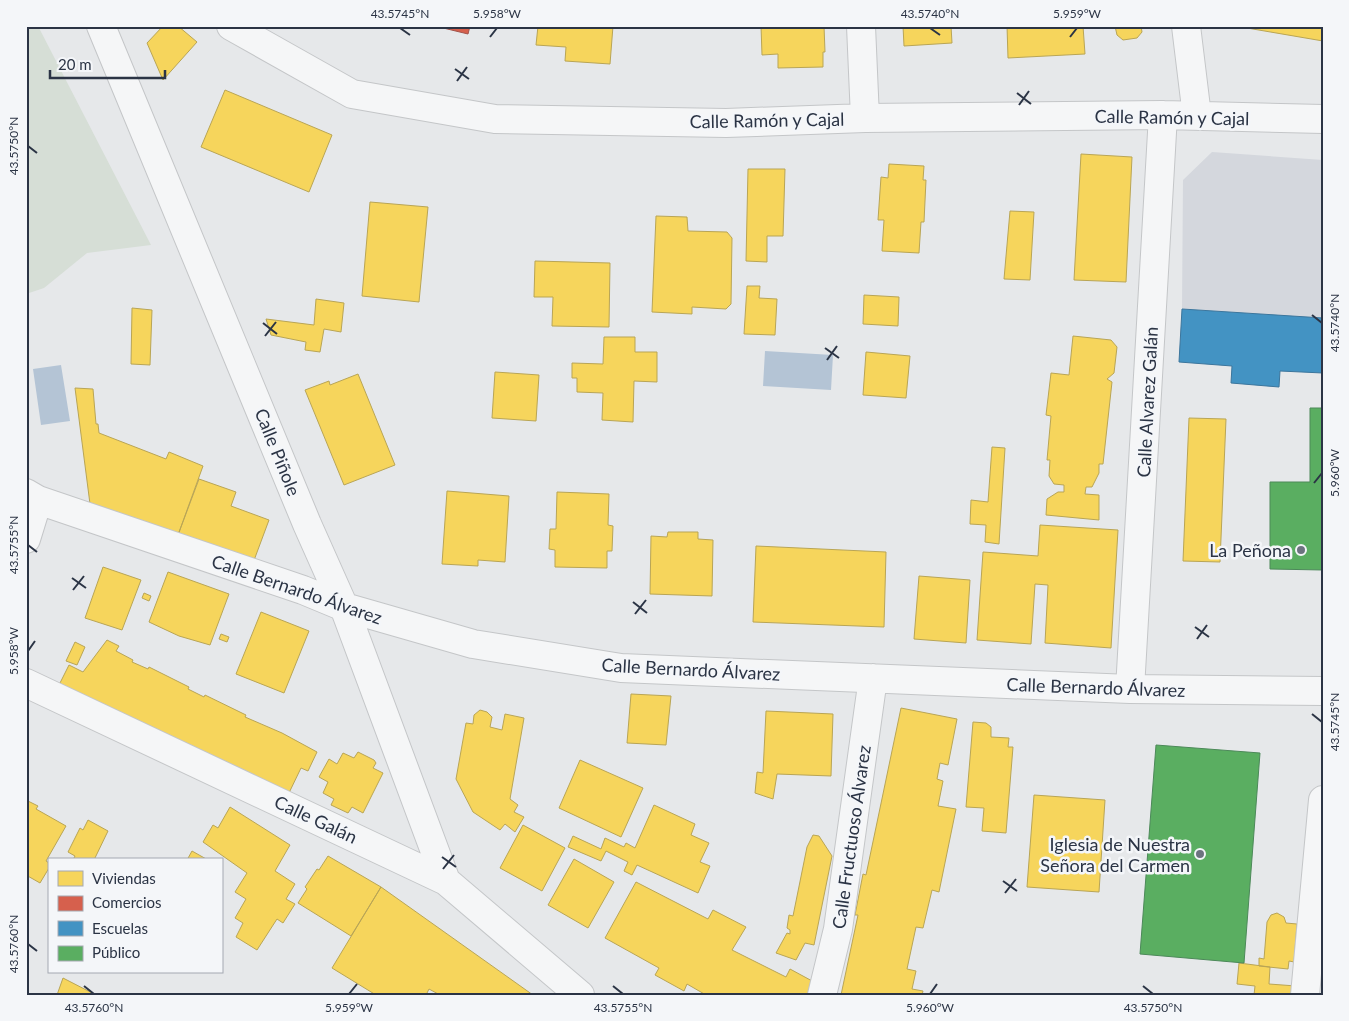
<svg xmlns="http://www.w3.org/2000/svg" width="1349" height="1021" font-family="Lato,sans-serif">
  <rect width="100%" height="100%" fill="#e6e8ea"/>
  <path fill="#d4d7dd" d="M 1212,152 L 1323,160 L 1323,373 L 1280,371 L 1279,387 L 1231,383 L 1232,366 L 1179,362 L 1182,309 L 1183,180 Z"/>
  <path fill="#d6ded6" d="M 26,26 L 38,26 L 151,245 L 87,253 L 44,288 L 26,294 Z"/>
  <path fill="#b4c4d5" d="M 765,351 L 833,355 L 831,390 L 763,386 Z
    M 61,365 L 70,421 L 41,425 L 33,369 Z"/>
  <path fill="#f6d55c" stroke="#b9a555" d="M 163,26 L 178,26 L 197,42 L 163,80 L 147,43 Z
    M 538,26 L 613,26 L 610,64 L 565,61 L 566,47 L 536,45 Z
    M 761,26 L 824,26 L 825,52 L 823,52 L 823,67 L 778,68 L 778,54 L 762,55 Z
    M 903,26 L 951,26 L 952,43 L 904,46 Z
    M 1007,26 L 1083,26 L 1085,54 L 1008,58 Z
    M 1115,26 L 1141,26 L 1142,32 L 1137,38 L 1123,40 L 1117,35 Z
    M 1247,26 L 1323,26 L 1323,41 L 1247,28 Z
    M 225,90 L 332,135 L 309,192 L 201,147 Z
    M 1081,154 L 1132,157 L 1126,282 L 1074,280 Z
    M 889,164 L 924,166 L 923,180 L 926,180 L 924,222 L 921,222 L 919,253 L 882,251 L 884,220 L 878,220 L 881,177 L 888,178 Z
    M 748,169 L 785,169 L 783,236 L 767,236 L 767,262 L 746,261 Z
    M 370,202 L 428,207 L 419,302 L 362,296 Z
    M 1010,211 L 1034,212 L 1030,280 L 1004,279 Z
    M 656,216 L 687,217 L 688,231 L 727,232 L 732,238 L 731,304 L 726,309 L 692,307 L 692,314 L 652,312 Z
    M 535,261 L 610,263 L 609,327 L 552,326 L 553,297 L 534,297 Z
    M 747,286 L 760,286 L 759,298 L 777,299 L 775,335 L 744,334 Z
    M 864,295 L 899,297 L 898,326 L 863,324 Z
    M 316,299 L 344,303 L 341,332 L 324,329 L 320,352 L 305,350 L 306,342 L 271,335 L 266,319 L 314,325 Z
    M 132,308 L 152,310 L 150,365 L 131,364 Z
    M 1073,336 L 1111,340 L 1117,347 L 1114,373 L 1107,379 L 1112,382 L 1103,464 L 1099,464 L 1099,473 L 1092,487 L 1086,487 L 1085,494 L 1099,495 L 1099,520 L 1046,515 L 1047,499 L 1058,492 L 1064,492 L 1064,485 L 1054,484 L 1049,476 L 1050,460 L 1047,460 L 1051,416 L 1046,415 L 1051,373 L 1069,375 Z
    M 604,337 L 635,337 L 635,352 L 657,352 L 657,382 L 634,381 L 633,422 L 602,420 L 603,393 L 577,392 L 577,378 L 572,378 L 572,363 L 603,364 Z
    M 866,352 L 910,356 L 906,398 L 863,395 Z
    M 495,372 L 539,375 L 536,421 L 492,418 Z
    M 358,374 L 395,465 L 344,485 L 305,390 L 329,381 L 330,385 Z
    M 75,388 L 93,389 L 96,424 L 98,424 L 99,433 L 166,459 L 169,452 L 203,466 L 178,535 L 90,504 Z
    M 1189,418 L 1226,419 L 1220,562 L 1183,561 Z
    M 992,447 L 1005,448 L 999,544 L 985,542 L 986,525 L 970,524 L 971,500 L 988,502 Z
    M 199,479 L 236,492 L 231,506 L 269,520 L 253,563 L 178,535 Z
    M 447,491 L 509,496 L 505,562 L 478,560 L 478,566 L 442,564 Z
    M 557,492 L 609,494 L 608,525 L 613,526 L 612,551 L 607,551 L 607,568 L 555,567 L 555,550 L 549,549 L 550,529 L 556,529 Z
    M 1040,525 L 1118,530 L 1111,648 L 1045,643 L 1048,585 L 1035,584 L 1031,644 L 977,640 L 983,552 L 1038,556 Z
    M 668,532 L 698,532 L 698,539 L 713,540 L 712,596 L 650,594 L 651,536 L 667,537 Z
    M 756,546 L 886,552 L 884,627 L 753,622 Z
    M 103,567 L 141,580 L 122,630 L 85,618 Z
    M 168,572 L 229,594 L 210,645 L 179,636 L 149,622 Z
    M 919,576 L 970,580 L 966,643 L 914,639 Z
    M 144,593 L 151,596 L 149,601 L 142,598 Z
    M 261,612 L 309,631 L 284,693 L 236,674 Z
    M 221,634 L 229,637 L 227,642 L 219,639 Z
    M 107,640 L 119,646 L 116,651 L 133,660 L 132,662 L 148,669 L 149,667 L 189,687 L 188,689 L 204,697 L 205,695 L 246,715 L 245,717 L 282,733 L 317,752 L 308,771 L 301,768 L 287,797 L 59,685 L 69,665 L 83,672 Z
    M 75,642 L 85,647 L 77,665 L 66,661 Z
    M 631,694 L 671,696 L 666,745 L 627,743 Z
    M 901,708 L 957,719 L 948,765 L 940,763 L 937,779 L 943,781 L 938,806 L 956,809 L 939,892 L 932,890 L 923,928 L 916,927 L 907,969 L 916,971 L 912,989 L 923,991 L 922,995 L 841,995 L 858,915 L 855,915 L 863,874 L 866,875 Z
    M 480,710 L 487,712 L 492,717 L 490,727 L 502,730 L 505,714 L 524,718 L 510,799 L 518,805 L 514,812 L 524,817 L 515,832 L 505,824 L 500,830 L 473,812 L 456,779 L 466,723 L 473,724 L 474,715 Z
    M 766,711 L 833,714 L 831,776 L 777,774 L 773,799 L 755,793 L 757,772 L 763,773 Z
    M 973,722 L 986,723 L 991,727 L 991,737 L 1009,738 L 1008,747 L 1013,747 L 1006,833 L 982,831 L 984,808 L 966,807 Z
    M 358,752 L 374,760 L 376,763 L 373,768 L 383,773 L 363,813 L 352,807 L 348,813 L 331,805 L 334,799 L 323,793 L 328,782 L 319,777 L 329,759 L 337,764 L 343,753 L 354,758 Z
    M 580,760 L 643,788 L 621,837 L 559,808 Z
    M 1034,795 L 1105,800 L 1099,892 L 1027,887 Z
    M 26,800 L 38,806 L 36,809 L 66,826 L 46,861 L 49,863 L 49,868 L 40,883 L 26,875 Z
    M 654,805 L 695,824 L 691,835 L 709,843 L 700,862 L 710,866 L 698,893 L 637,865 L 632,875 L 624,871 L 628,862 L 606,851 L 601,861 L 568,847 L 573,836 L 601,849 L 605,838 L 624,847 L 626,843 L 635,848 Z
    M 230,807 L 290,845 L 275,871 L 295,884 L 286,899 L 295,904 L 283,923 L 277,919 L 257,950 L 236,937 L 243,923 L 235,918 L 246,899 L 235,892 L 247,873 L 203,842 L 213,825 L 218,828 Z
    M 88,820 L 108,831 L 94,860 L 73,860 L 75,856 L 68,852 L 80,828 L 83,830 Z
    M 523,825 L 565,848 L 542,891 L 500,868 Z
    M 813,835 L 819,836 L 832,856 L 814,945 L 805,943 L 796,960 L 776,953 L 787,933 L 790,934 L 790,930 L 787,928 L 789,915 L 793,916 L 807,847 Z
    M 192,851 L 208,860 L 187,860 Z
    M 328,856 L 381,887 L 351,936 L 298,903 L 307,889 L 305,887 L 317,869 L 319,870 Z
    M 574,859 L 614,882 L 588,928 L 548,905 Z
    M 636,882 L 708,919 L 713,910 L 746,927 L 732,950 L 786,977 L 790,969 L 814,982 L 814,995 L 706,995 L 687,984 L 684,991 L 655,975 L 659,968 L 605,938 Z
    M 381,887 L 533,995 L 440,995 L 429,989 L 426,995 L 376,995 L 332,968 Z
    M 1277,913 L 1284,917 L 1286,923 L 1297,924 L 1294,962 L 1289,961 L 1288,969 L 1259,966 L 1259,958 L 1264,959 L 1267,922 L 1271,915 Z
    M 1239,963 L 1270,967 L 1269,984 L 1296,986 L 1295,995 L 1254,995 L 1255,986 L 1237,984 Z
    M 63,978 L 96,995 L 57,995 Z"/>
  <path fill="#d6604d" stroke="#a3534b" d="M 435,26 L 470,26 L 468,34 Z"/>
  <path fill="#4393c3" stroke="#3c769d" d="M 1182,309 L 1323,318 L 1323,373 L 1280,371 L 1279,387 L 1231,383 L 1232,366 L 1179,362 Z"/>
  <path fill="#5aae61" stroke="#4c8959" d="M 1310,408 L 1323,408 L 1323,570 L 1270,569 L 1270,482 L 1310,482 Z
    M 1156,745 L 1260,753 L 1244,963 L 1140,954 Z"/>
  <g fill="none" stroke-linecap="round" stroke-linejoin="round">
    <defs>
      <path id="minor" d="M 101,26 L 307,524 L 344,607 L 446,881
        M 231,26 L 352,94 L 495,119 L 726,123 L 865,118 L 1163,115 L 1323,119
        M 861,26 L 865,118
        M 1186,26 L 1197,116
        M 26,493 L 38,500 L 303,590 L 344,607 L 473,644 L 621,668 L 1130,689 L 1323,691
        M 26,539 L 38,500
        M 26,683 L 446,881 L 580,995
        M 1130,689 L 1163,115
        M 822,995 L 838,929 L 873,678
        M 1305,995 L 1323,800"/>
    </defs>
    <use href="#minor" stroke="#c4c6c8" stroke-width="30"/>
    <use href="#minor" stroke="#f5f6f7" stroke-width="28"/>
  </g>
  <path fill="none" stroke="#2b3445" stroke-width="2" d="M 400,28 L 410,35M 930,28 L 940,35M 490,37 L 497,28M 1070,37 L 1077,28M 455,69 L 469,79M 457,81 L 467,67M 1017,93 L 1031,104M 1019,105 L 1029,91M 28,146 L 37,153M 1312,315 L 1322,323M 263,323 L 277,334M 265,336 L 276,322M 825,348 L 839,358M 827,360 L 837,346M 1314,483 L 1322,473M 28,545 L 37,552M 72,578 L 86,588M 73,590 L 84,576M 633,602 L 647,613M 635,614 L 646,600M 1195,627 L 1209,637M 1197,639 L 1207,625M 28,651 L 35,641M 1312,714 L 1322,722M 442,857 L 456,867M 443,869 L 454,855M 1003,881 L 1017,891M 1005,893 L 1016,879M 28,944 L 37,951M 84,986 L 94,994M 613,986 L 623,994M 1143,986 L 1153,994M 349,994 L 357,984M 930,994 L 937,984"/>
  <g fill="#6c737f" stroke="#f4f6f9" stroke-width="2">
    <circle cx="1301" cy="550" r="5"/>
    <circle cx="1200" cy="854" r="5"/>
  </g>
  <g text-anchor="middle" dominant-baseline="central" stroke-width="5" stroke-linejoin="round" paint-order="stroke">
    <g font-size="18" fill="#2b3445" stroke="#f4f6f9">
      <text transform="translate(1172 117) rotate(1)">Calle Ramón y Cajal</text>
      <text transform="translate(767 120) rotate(-1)">Calle Ramón y Cajal</text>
      <text transform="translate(1147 402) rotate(-87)">Calle Alvarez Galán</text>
      <text transform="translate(278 452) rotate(68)">Calle Piñole</text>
      <text transform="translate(297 589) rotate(19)">Calle Bernardo Álvarez</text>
      <text transform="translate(691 669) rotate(3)">Calle Bernardo Álvarez</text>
      <text transform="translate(1096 687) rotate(2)">Calle Bernardo Álvarez</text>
      <text transform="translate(316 819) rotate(25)">Calle Galán</text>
      <text transform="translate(851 837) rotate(-82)">Calle Fructuoso Álvarez</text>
    </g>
    <g font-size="18" fill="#2b3445" stroke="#f4f6f9" text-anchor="end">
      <text x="1291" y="550">La Peñona</text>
      <text x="1190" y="844">Iglesia de Nuestra<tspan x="1190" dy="21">Señora del Carmen</tspan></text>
    </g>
  </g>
  <rect width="1349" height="1021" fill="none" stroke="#f4f6f9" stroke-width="55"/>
  <rect x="48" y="858" width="175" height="115" fill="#f4f6f9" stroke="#a4a8b1"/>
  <rect x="58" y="871" width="25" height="15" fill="#f6d55c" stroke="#a4a8b1"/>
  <text x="92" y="884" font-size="15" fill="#2b3445">Viviendas</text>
  <rect x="58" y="896" width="25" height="15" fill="#d6604d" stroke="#a4a8b1"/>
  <text x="92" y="908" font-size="15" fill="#2b3445">Comercios</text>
  <rect x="58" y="921" width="25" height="15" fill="#4393c3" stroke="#a4a8b1"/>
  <text x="92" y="934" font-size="15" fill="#2b3445">Escuelas</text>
  <rect x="58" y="946" width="25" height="15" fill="#5aae61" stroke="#a4a8b1"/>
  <text x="92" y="958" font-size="15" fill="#2b3445">Público</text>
  <path d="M50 70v8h115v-8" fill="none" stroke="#2b3445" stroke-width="2.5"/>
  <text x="58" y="70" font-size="15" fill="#2b3445" stroke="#f4f6f9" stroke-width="4" paint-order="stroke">20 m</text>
  <rect x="28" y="28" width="1294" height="966" fill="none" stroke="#2b3445" stroke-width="2"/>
  <g font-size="12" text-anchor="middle" fill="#2b3445">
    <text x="400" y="18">43.5745°N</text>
    <text x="497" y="18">5.958°W</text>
    <text x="930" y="18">43.5740°N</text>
    <text x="1077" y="18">5.959°W</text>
    <text transform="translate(14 146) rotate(-90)" y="4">43.5750°N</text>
    <text transform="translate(1335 323) rotate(-90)" y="4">43.5740°N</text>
    <text transform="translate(1335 473) rotate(-90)" y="4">5.960°W</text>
    <text transform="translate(14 545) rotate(-90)" y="4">43.5755°N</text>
    <text transform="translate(14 651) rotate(-90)" y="4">5.958°W</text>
    <text transform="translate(1335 722) rotate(-90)" y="4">43.5745°N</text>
    <text transform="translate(14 944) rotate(-90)" y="4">43.5760°N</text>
    <text x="94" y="1012">43.5760°N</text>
    <text x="349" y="1012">5.959°W</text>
    <text x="623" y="1012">43.5755°N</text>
    <text x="930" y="1012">5.960°W</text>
    <text x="1153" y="1012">43.5750°N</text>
  </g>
</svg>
